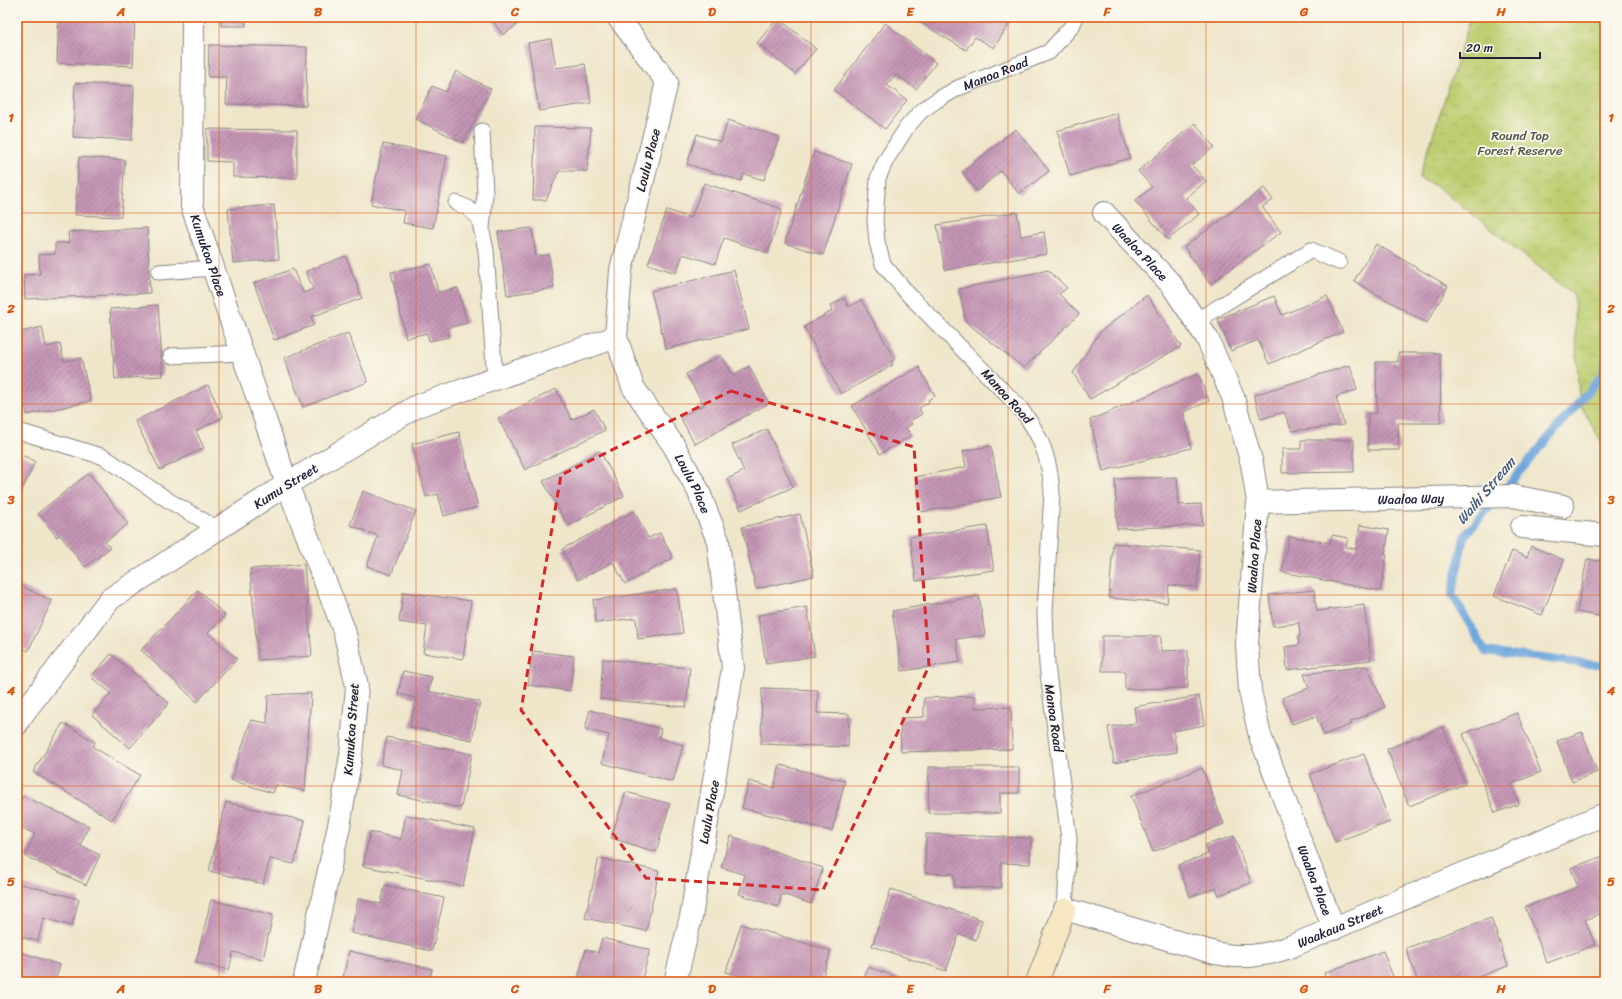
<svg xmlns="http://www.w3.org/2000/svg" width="1622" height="999" font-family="Sriracha,sans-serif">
  <defs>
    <pattern id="park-crowns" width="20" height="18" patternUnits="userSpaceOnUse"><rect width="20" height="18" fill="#bdcd70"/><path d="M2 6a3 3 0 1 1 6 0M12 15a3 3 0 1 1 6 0" fill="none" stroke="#a2b062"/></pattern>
    <pattern id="building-hatch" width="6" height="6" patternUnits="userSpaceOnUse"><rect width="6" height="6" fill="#c494b5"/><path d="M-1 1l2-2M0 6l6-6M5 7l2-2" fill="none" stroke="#9f7894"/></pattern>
  </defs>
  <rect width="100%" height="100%" fill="#fbf7ec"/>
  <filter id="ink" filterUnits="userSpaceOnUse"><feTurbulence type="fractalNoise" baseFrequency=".025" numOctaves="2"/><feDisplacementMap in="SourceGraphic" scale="8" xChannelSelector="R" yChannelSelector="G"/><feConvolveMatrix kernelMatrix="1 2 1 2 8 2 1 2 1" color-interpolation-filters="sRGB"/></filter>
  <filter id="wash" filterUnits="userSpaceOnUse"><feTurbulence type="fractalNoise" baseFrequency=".012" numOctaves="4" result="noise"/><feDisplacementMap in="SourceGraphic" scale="16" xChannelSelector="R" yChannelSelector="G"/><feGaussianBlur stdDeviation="0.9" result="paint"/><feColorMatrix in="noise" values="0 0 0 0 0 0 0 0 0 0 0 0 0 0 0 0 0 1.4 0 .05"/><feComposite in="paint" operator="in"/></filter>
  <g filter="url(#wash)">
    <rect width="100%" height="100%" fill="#efe6ca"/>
    <path fill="url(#park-crowns)" stroke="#707856" d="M 1471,17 L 1605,17 L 1605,448 L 1579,402 L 1574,295 L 1438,187 L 1419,178 Z"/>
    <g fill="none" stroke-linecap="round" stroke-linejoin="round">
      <path stroke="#6da5dc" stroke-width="8" d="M 1605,364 L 1602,375 L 1464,537 L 1452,594 L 1485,651 L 1605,666"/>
    </g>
    <g id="blocks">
      <path fill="url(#building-hatch)" d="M 59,17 L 135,17 L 133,66 L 57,63 Z
        M 221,17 L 245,17 L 246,26 L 221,26 Z
        M 490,17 L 526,17 L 526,18 L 503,35 Z
        M 918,17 L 1009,17 L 1012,19 L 994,48 L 975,37 L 966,50 L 916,20 Z
        M 778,18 L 816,49 L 795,74 L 757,43 Z
        M 885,23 L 936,63 L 916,89 L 896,74 L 887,85 L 907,100 L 885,129 L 834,90 Z
        M 551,39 L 556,68 L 585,64 L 591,103 L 539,111 L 528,43 Z
        M 209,45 L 307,47 L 306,106 L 226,104 L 227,77 L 208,77 Z
        M 456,71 L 491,89 L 463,143 L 416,119 L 432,86 L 446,92 Z
        M 75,83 L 134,86 L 132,140 L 73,137 Z
        M 1117,113 L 1130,158 L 1070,176 L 1057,131 Z
        M 728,120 L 779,137 L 764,180 L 744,174 L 741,181 L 687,164 L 697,134 L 721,142 Z
        M 1195,123 L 1214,147 L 1192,165 L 1206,181 L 1186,198 L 1199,214 L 1168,240 L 1135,201 L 1152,187 L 1138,171 Z
        M 535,127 L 591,128 L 587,171 L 559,171 L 546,200 L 533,200 Z
        M 207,129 L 297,130 L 297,178 L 233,177 L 233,162 L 207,161 Z
        M 1016,129 L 1049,171 L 1019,194 L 1001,171 L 977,191 L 962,172 Z
        M 383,144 L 447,156 L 433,228 L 403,223 L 405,211 L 371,204 Z
        M 814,152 L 852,164 L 823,255 L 785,243 Z
        M 79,157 L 125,160 L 121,217 L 75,215 Z
        M 704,183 L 782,209 L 768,253 L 724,238 L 715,264 L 683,254 L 676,273 L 648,264 L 667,210 L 691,218 Z
        M 1264,188 L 1273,200 L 1262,207 L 1281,232 L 1210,284 L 1184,247 Z
        M 274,205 L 279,259 L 233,263 L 228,209 Z
        M 1017,212 L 1021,236 L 1044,232 L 1047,254 L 945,270 L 937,225 Z
        M 147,228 L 150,293 L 25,299 L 24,275 L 40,274 L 39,255 L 55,254 L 55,243 L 69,243 L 68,232 Z
        M 532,228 L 536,256 L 549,255 L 554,288 L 507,295 L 498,232 Z
        M 1376,244 L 1448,286 L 1427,323 L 1354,281 Z
        M 346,256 L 362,298 L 311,317 L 314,325 L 274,340 L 254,283 L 293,269 L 303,293 L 313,289 L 306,271 Z
        M 431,264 L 438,292 L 458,288 L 467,323 L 447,328 L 449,337 L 429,341 L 427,333 L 406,338 L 391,272 Z
        M 734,270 L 749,329 L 666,349 L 651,291 Z
        M 1048,270 L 1067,288 L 1059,294 L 1079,314 L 1024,368 L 966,322 L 959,289 Z
        M 1147,295 L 1181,346 L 1090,399 L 1073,373 L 1100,332 Z
        M 1274,296 L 1282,315 L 1327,296 L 1343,332 L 1269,364 L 1258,340 L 1231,351 L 1218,319 Z
        M 844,298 L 848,307 L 861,300 L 895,359 L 891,361 L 893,365 L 841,394 L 804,327 L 832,311 L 830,306 Z
        M 158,305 L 163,376 L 115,379 L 110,309 Z
        M 42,327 L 46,347 L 60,344 L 64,361 L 81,358 L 91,401 L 27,415 L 17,371 L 17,333 Z
        M 348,333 L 368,382 L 303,407 L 284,358 Z
        M 1398,353 L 1440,353 L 1441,423 L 1398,423 L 1399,450 L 1368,450 L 1368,413 L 1377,413 L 1376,362 L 1398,362 Z
        M 721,355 L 733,375 L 749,366 L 769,403 L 695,444 L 680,417 L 704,405 L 686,374 Z
        M 1350,365 L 1357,390 L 1336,397 L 1344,425 L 1292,431 L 1284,412 L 1261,419 L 1254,395 Z
        M 919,367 L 935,396 L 928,400 L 929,402 L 919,408 L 922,414 L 910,421 L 912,424 L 906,428 L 911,436 L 880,454 L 852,406 Z
        M 1198,374 L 1209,401 L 1184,412 L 1191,448 L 1103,471 L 1090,420 Z
        M 208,385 L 223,417 L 196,431 L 204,448 L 160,470 L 135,421 Z
        M 556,389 L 572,420 L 594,409 L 605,430 L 525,470 L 498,418 Z
        M 767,429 L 793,487 L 741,510 L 727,479 L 744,471 L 732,445 Z
        M 459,432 L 478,507 L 444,516 L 438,494 L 426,497 L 412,444 Z
        M 1301,440 L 1354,440 L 1354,472 L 1282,473 L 1282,449 L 1301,449 Z
        M 991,446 L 1001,497 L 921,512 L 915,477 L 966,467 L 963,451 Z
        M 600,451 L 624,496 L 568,526 L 543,481 Z
        M 17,453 L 35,461 L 17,501 Z
        M 89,473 L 128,524 L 105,542 L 110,548 L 85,567 L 60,535 L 57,537 L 38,513 Z
        M 1177,477 L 1179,505 L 1201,504 L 1203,525 L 1117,529 L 1115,479 Z
        M 363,491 L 416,511 L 391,575 L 367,566 L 378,536 L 350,525 Z
        M 634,511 L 648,538 L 660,533 L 673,558 L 625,584 L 613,562 L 578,580 L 562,549 Z
        M 800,514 L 814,576 L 756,589 L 742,527 Z
        M 1360,525 L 1389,530 L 1385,554 L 1387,555 L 1380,591 L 1282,572 L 1289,536 L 1330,543 L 1332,535 L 1348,538 L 1346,547 L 1356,549 Z
        M 987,526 L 994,570 L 916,581 L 910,537 Z
        M 1113,543 L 1200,550 L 1197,587 L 1169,585 L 1167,603 L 1109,598 Z
        M 1531,546 L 1564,560 L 1542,615 L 1494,596 L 1512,551 L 1527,557 Z
        M 1587,559 L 1605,562 L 1605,617 L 1577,612 Z
        M 304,564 L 312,656 L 258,660 L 250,569 Z
        M 17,584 L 52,601 L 28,651 L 17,645 Z
        M 677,589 L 683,633 L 638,639 L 636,618 L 596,623 L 593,600 Z
        M 198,590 L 225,615 L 208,633 L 237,659 L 197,702 L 141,650 Z
        M 1314,590 L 1317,611 L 1364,605 L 1371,660 L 1287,670 L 1285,647 L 1299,645 L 1298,636 L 1300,636 L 1299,623 L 1273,626 L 1269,595 Z
        M 403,592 L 471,601 L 463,659 L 423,653 L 427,626 L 399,622 Z
        M 979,596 L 985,635 L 956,639 L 960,662 L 902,671 L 892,611 Z
        M 807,607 L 815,656 L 766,664 L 758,615 Z
        M 1102,636 L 1161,636 L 1161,651 L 1188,650 L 1188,688 L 1125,689 L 1125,671 L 1102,671 Z
        M 533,651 L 574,656 L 570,691 L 528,685 Z
        M 111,654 L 169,703 L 130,748 L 92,715 L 111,693 L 91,677 Z
        M 603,659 L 690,668 L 686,707 L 600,699 Z
        M 1367,666 L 1385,707 L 1350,722 L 1352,724 L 1324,735 L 1316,716 L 1292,724 L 1282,698 L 1309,688 L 1304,674 Z
        M 403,671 L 432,677 L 428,691 L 480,702 L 472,740 L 410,727 L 416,698 L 398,694 Z
        M 762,688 L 818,690 L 817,713 L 849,714 L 848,747 L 761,744 Z
        M 311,693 L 305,791 L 276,785 L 273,793 L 231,780 L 251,720 L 267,723 L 268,695 Z
        M 975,696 L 975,708 L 1011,707 L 1012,749 L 901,752 L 900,718 L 924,717 L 924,698 Z
        M 1199,696 L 1204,725 L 1173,731 L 1177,752 L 1114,763 L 1108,727 L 1136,723 L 1134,707 Z
        M 590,710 L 661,729 L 659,738 L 683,745 L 673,782 L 602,763 L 609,735 L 585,729 Z
        M 1517,713 L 1541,772 L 1511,784 L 1519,804 L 1495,813 L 1463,734 Z
        M 63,723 L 95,742 L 93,747 L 140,775 L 112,820 L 33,772 Z
        M 1443,727 L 1465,784 L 1409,806 L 1387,749 Z
        M 1582,732 L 1597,772 L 1572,782 L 1557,741 Z
        M 387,737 L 472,754 L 461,808 L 398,795 L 403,770 L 381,765 Z
        M 1364,754 L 1390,822 L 1335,842 L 1310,774 Z
        M 780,765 L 845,781 L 832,831 L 742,808 L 749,781 L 774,788 Z
        M 929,767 L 1019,767 L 1019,793 L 1000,793 L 1000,813 L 928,813 Z
        M 1202,768 L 1224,824 L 1153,852 L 1131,796 Z
        M 626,792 L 670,804 L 656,852 L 611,838 Z
        M 23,796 L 89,826 L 80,845 L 100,855 L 86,885 L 25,856 L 35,834 L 17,826 L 17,809 Z
        M 226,802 L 305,821 L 294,864 L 270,859 L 263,884 L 209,871 Z
        M 406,815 L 475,829 L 463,886 L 363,866 L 370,832 L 401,839 Z
        M 926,834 L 1031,838 L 1030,864 L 1001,863 L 1001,888 L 954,887 L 954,874 L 925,873 Z
        M 731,836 L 823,868 L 811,904 L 782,894 L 778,907 L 739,894 L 745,875 L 721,867 Z
        M 1234,836 L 1251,883 L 1219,895 L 1216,888 L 1190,897 L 1178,865 L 1208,854 L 1205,845 Z
        M 1603,856 L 1605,861 L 1605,912 L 1585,920 L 1595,945 L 1547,963 L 1525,907 L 1578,887 L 1571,868 Z
        M 599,858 L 659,871 L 646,931 L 585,918 Z
        M 17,883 L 79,899 L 72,926 L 43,918 L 38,941 L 17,936 Z
        M 385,885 L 444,898 L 432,951 L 351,933 L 358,899 L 381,904 Z
        M 891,889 L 982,920 L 976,940 L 959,934 L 946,971 L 872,946 Z
        M 211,900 L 273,915 L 263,959 L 233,952 L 229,970 L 196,962 Z
        M 1491,918 L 1508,966 L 1470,980 L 1471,982 L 1418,982 L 1406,948 Z
        M 741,924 L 831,951 L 821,982 L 761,982 L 726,972 Z
        M 602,938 L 650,950 L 641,982 L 577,982 L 586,949 L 598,953 Z
        M 17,951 L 60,965 L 55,982 L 17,982 Z
        M 349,951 L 432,969 L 429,982 L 342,982 Z
        M 1383,951 L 1395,982 L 1327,982 L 1324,973 Z
        M 868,967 L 911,982 L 863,982 Z
        M 1119,978 L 1130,982 L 1117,982 Z"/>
    </g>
  </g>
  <g filter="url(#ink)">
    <use href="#blocks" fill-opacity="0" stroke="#888482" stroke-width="1"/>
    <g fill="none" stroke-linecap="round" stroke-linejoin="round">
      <defs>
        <g id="lane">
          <path d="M 482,131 L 485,193 L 482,229"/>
          <path d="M 456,203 L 468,208 L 479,218 L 486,250 L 495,380"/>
          <path d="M 159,272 L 213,268"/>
          <path d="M 1196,321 L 1311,250 L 1339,262"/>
          <path d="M 171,356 L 242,353"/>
          <path d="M 18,431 L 104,457 L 171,502 L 218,529"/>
          <path id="s1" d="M 1065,909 L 1069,839 L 1047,665 L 1045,612 L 1052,493 C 1050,458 1041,435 1020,408 L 908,294 L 883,264 L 877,242 L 875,220 L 878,178 L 886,160 L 907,127 L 921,111 L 937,100 L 958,88 L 1049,52 L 1072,26 L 1076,17"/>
        </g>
        <g id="street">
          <path id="s2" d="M 193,17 L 192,206 L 287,484 L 344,630 L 357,686 L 351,755 L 339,826 L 304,982"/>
          <path id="s3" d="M 618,17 L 667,82 L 621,270 L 616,337 L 633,387 L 674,446 L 698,490 L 718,541 L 733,668 L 691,917 L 675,982"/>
          <path id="s4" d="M 1104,213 L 1171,284 L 1207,338 L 1233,397 L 1252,464 L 1258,502 L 1247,644 L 1250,691 L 1260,736 L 1334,929"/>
          <path id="s5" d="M 1258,502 L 1513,496 L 1563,506"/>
          <path d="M 1522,527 L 1605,535"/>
          <path id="s6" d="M 17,724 L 19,719 L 110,599 L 287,484 L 417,406 L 616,337"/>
          <path id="s7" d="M 1065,909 L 1215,953 L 1233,956 L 1251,956 L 1270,953 L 1287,948 L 1605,814"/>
        </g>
        <path id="secondary" d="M 1037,982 L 1065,909"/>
      </defs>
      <use href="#lane" stroke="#888482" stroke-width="17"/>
      <use href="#street" stroke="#888482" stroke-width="24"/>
      <use href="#secondary" stroke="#888482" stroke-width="24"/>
      <use href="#lane" stroke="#fff" stroke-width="15"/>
      <use href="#street" stroke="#fff" stroke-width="22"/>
      <use href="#secondary" stroke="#f7e8c3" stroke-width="22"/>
    </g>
  </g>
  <path fill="none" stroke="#d62828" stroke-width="3" stroke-dasharray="8 5" stroke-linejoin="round" d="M 731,391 L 914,447 L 929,666 L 823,890 L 646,878 L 521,710 L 561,475 Z"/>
  <path fill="none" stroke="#de560e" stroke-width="1" stroke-opacity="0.55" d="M 219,17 L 219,982M 416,17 L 416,982M 614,17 L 614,982M 811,17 L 811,982M 1008,17 L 1008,982M 1206,17 L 1206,982M 1403,17 L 1403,982M 17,213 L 1605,213M 17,404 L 1605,404M 17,595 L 1605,595M 17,786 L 1605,786"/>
  <g text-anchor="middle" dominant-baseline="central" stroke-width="3.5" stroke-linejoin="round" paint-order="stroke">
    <g font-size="13" fill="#22223b" stroke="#fbf7ec">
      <text stroke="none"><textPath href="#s1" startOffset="960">Manoa Road</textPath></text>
      <text transform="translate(648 160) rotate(-76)">Loulu Place</text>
      <text stroke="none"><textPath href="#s4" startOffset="53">Waaloa Place</textPath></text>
      <text stroke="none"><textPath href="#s2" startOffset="241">Kumukoa Place</textPath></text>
      <text transform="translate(1007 396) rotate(48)">Manoa Road</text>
      <text stroke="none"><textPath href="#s3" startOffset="509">Loulu Place</textPath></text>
      <text stroke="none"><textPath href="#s6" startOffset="365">Kumu Street</textPath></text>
      <text stroke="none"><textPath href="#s5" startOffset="153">Waaloa Way</textPath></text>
      <text transform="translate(1254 556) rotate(-86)">Waaloa Place</text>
      <text transform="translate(1054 718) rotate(82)">Manoa Road</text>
      <text transform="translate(351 729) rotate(-86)">Kumukoa Street</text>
      <text transform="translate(709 812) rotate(-80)">Loulu Place</text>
      <text stroke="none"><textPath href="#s4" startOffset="725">Waaloa Place</textPath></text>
      <text stroke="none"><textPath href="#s7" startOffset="287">Waakaua Street</textPath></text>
    </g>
    <g font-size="13" fill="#50554b" stroke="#fbf7ec">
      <text x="1520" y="135">Round Top<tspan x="1520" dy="15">Forest Reserve</tspan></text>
    </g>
    <g font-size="14" font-style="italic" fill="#40567b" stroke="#fbf7ec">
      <text transform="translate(1486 491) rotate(-50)">Waihi Stream</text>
    </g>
  </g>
  <rect width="1622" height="999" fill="none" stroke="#fbf7ec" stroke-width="44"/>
  <path d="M1460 52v6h80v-6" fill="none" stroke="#22223b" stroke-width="2"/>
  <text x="1466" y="52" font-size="12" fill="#22223b" stroke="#fbf7ec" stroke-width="3" paint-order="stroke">20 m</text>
  <rect x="22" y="22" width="1578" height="955" fill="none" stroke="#de560e" stroke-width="1.5"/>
  <g font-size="13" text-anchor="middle" font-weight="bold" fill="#de560e">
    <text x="121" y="16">A</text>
    <text x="318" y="16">B</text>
    <text x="515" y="16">C</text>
    <text x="712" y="16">D</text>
    <text x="910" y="16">E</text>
    <text x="1107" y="16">F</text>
    <text x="1304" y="16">G</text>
    <text x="1501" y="16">H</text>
    <text x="11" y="122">1</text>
    <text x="1611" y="122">1</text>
    <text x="11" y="313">2</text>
    <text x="1611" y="313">2</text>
    <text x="11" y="504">3</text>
    <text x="1611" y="504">3</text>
    <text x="11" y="695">4</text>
    <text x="1611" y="695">4</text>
    <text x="11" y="886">5</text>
    <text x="1611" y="886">5</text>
    <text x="121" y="993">A</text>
    <text x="318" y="993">B</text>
    <text x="515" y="993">C</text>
    <text x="712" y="993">D</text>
    <text x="910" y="993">E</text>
    <text x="1107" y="993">F</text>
    <text x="1304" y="993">G</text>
    <text x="1501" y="993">H</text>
  </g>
</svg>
